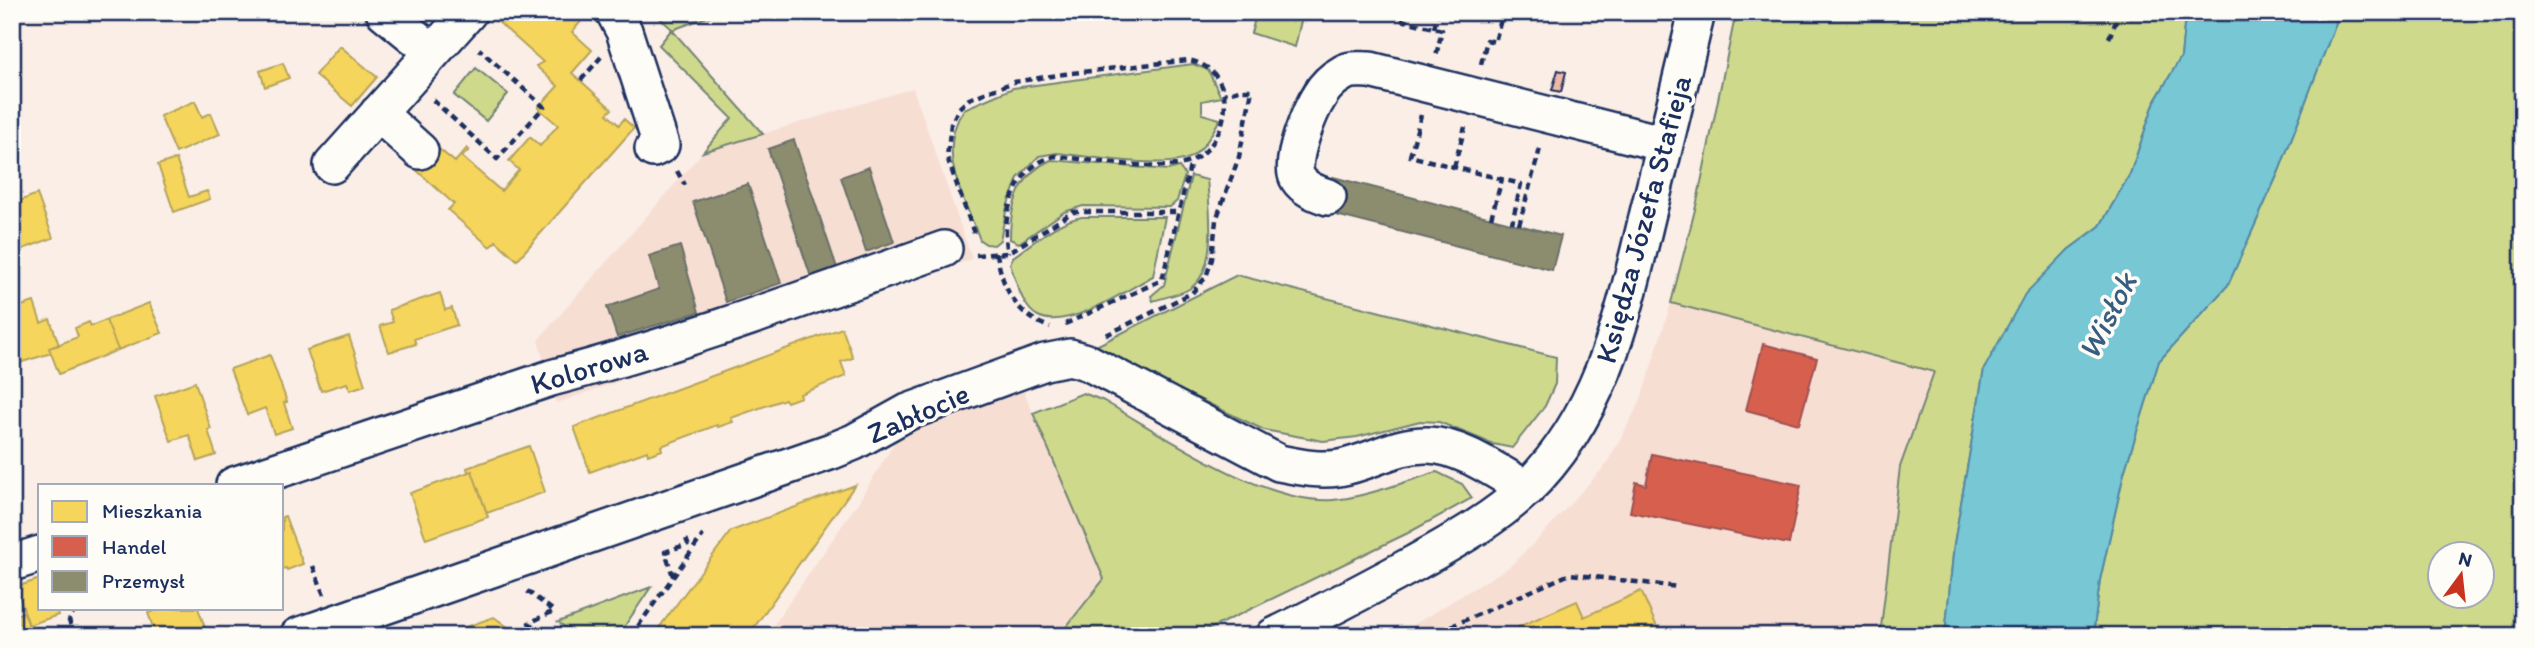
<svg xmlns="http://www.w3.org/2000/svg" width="2535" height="648" font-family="Itim,sans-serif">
  <rect width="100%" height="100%" fill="#faeee7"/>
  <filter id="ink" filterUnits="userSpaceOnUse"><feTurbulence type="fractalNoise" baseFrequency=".0143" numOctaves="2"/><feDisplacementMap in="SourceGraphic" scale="14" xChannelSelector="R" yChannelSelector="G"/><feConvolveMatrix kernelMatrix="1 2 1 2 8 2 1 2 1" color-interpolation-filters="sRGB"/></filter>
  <g filter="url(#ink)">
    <path fill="#f7ded3" d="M 913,88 L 972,259 L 556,403 L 538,340 L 703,152 Z
      M 1671,303 L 1934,372 L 1900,467 L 1880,636 L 1395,636 L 1509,567 L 1538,539 L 1606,465 L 1640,402 Z
      M 1022,387 L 1104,579 L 1059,636 L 766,636 L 859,501 L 898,437 L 917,425 Z"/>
    <path fill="#ced98c" stroke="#748475" stroke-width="2" fill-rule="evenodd" d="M 653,12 L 721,12 L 672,30 L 763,134 L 703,152 L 732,118 L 659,45 L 672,29 Z
      M 1257,12 L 1303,12 L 1295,47 L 1251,33 Z
      M 1736,12 L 2189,12 L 2184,26 L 2181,57 L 2155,101 L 2130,174 L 2100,226 L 2068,250 L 1984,369 L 1954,544 L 1945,636 L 1880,636 L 1900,467 L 1934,372 L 1671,303 L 1697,202 Z
      M 2340,12 L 2523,12 L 2523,636 L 2093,636 L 2100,580 L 2124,473 L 2159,361 L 2228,285 L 2279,171 ZM 2440,554 L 2482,554 L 2482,596 L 2440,596 Z
      M 1193,64 L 1208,70 L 1221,97 L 1202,101 L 1202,114 L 1220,119 C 1212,133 1205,148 1191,157 C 1168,170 1085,156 1057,153 L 1039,156 L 1018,178 L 1007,207 L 1000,240 L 994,245 L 986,244 L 980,240 C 964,197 935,152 964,109 L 1013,88 Z
      M 476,68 L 508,94 L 486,121 L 454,95 Z
      M 1051,160 L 1168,170 L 1179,167 L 1185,175 L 1177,201 L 1170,207 L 1083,206 L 1064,212 L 1019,243 L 1010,239 C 1010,207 1019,174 1051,160 Z
      M 1191,176 L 1207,180 C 1210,210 1218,272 1189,289 C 1179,295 1164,297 1153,301 L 1151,296 L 1164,285 Z
      M 1082,217 L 1165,217 L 1153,276 C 1127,290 1067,331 1038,316 C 1022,308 1016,280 1010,264 L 1013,257 C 1033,243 1057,221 1082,217 Z
      M 1237,275 L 1556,357 L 1555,384 L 1545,406 L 1512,448 L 1493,444 L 1439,422 L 1420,421 L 1357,437 L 1323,441 L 1264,430 L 1092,348 Z
      M 1083,393 L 1104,401 C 1163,435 1264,505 1333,500 C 1363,498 1407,481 1437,472 L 1462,484 L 1472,498 L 1408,533 L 1195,636 L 1059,636 L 1104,579 L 1033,413 Z
      M 651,587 L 618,636 L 578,636 L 558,622 Z"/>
    <path fill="#78c7d5" stroke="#538aa5" stroke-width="2" d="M 2189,12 L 2340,12 L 2279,171 L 2228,285 L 2159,361 L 2124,473 L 2100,580 L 2093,636 L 1945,636 L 1954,544 L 1984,369 L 2025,294 L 2068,250 L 2100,226 L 2130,174 L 2155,101 L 2181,57 L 2184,26 Z"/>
    <path fill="#f6d55c" stroke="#b4a35d" stroke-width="2" d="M 505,12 L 576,12 L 583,19 L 572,32 L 592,50 L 572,73 L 612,109 L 607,114 L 619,125 L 624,119 L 634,128 L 517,260 L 496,241 L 490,247 L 448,210 L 454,204 L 414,168 L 434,145 L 455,162 L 467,148 L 469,150 L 462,157 L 501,191 L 519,170 L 509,161 L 530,137 L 540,146 L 558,125 L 538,108 L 558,86 L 536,66 L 543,62 L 497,21 Z
      M 340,46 L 377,77 L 352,106 L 315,75 Z
      M 283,63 L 289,78 L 265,87 L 260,71 Z
      M 195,101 L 202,117 L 211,113 L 220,134 L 176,153 L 160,116 Z
      M 176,159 L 189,197 L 207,191 L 210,199 L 174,212 L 158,165 Z
      M 37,194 L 53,238 L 12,253 L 12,204 Z
      M 440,293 L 445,310 L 452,308 L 457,325 L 414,339 L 416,344 L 389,352 L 380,326 L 393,322 L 389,310 Z
      M 34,302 L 41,323 L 50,319 L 59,345 L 49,348 L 51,353 L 16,364 L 12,352 L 12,309 Z
      M 149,303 L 162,333 L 118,350 L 106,320 Z
      M 106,320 L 118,350 L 59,374 L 49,348 L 78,337 L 75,328 L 89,322 L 91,326 Z
      M 842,328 L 853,358 L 841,362 L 846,376 L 800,394 L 801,397 L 787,402 L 785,399 L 731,418 L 733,422 L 718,427 L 717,425 L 661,446 L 662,450 L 648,455 L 647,451 L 590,472 L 574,427 Z
      M 349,336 L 365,385 L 350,390 L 347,383 L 321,391 L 307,350 Z
      M 270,355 L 287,402 L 284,403 L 292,428 L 274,434 L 265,408 L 247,415 L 230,369 Z
      M 195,382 L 211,429 L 208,430 L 216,455 L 198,461 L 189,435 L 171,441 L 155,396 Z
      M 529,446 L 545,492 L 487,513 L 472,471 L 468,472 L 467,468 Z
      M 472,471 L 488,517 L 426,539 L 410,493 Z
      M 855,485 L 748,636 L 653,636 L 731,531 Z
      M 285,516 L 303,564 L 287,570 L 286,568 L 282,569 L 282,517 Z
      M 40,579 L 40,608 L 56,608 L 58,615 L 29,625 L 16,587 Z
      M 1641,591 L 1661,636 L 1522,636 L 1518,627 L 1577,601 L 1584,617 Z
      M 162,608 L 198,608 L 208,636 L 156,636 L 148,613 Z
      M 24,612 L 32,636 L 12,636 L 12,616 Z
      M 494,617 L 520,636 L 440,636 Z"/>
    <path fill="#d6604d" stroke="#9e5152" stroke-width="2" d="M 1763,344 L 1817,358 L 1799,424 L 1746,410 Z
      M 1652,454 L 1801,485 L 1789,544 L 1630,512 L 1636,482 L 1646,485 Z"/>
    <path fill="#8c8c6e" stroke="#6a7069" stroke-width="2" d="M 794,140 L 838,271 L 812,280 L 768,149 Z
      M 869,167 L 894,242 L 866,252 L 841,177 Z
      M 1333,177 L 1561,236 L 1552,270 L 1324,212 Z
      M 748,184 L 781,283 L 726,302 L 693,202 Z
      M 680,246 L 699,312 L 617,337 L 607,307 L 659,289 L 649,256 Z"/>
    <path fill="#efb7a5" stroke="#1b2f5e" stroke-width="2" d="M 1558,70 L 1566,72 L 1561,92 L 1552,90 Z"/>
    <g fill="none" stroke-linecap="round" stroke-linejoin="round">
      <defs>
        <path id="minor" d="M 384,12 L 433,52
          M 614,12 L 624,31 L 661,145 L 653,149
          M 378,113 L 420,151
          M 332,165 L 469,12
          M 1328,197 C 1318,194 1302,188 1297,177 C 1289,161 1310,110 1320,95 C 1325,86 1334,78 1343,73 C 1351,68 1360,70 1370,70 L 1665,144
          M 234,485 L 551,378 C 684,343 814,295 944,249
          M 12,563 L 40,554
          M 298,636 L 832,451 L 854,442 L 908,412 L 1045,362 L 1070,357 L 1089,363 L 1279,463 C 1300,467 1318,471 1339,468 C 1370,463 1395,444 1428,445 C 1462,446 1497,472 1527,489
          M 1274,636 C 1322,613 1369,588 1415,563 C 1454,541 1493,520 1525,490 C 1603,416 1624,312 1648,213 C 1665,146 1681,79 1697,12"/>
      </defs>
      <use href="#minor" stroke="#1b2f5e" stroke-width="40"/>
      <path stroke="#1b2f5e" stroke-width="4.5" stroke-dasharray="7 5" stroke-linecap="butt" d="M 1401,20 L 1442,30 L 1436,56
        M 1434,28 L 1438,12
        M 2109,38 L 2120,12
        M 1481,64 L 1487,40 L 1495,42 L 1503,12
        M 581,80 L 601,57
        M 433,100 L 497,159 L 544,107 L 479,49
        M 1421,115 L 1410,156 L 1521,184 L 1512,223
        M 1454,167 L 1465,127
        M 677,171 L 685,185
        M 1491,218 L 1502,179
        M 1519,225 L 1541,145
        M 974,233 L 947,157 L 951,124 L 959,108 L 969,99 L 1014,82 L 1064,74 L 1189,60 C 1243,72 1230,145 1189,162 C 1164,173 1085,159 1055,156 C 1015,165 1000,217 1008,253
        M 997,253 C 1001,286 1016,316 1050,327
        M 976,255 L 1008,253 L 1073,212 L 1178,212
        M 1065,324 L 1162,280 L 1191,162
        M 1106,335 L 1192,293 L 1206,277 L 1212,259 L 1216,220 L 1239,157 L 1252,90 L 1239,90 L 1224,94
        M 313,566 L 324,595
        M 673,576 L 665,552 L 688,544 L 685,536
        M 527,591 L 554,611 L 529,623 L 546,636
        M 75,608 L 69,621 L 76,636
        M 92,636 L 116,629 L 122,636
        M 631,636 L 703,535
        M 1429,636 L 1570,574 L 1678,587"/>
      <use href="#minor" stroke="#fdfcf7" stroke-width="35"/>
    </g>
  </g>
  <g text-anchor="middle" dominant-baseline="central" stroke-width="7" stroke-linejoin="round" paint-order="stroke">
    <g font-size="30" fill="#1b2f5e" stroke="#fdfcf7">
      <text transform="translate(1643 219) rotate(-75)">Księdza Józefa Stafieja</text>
      <text transform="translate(589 367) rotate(-17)">Kolorowa</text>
      <text transform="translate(918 413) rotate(-24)">Zabłocie</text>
    </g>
    <g font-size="32" font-style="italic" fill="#375d82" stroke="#fdfcf7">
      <text transform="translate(2107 316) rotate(-63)">Wisłok</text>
    </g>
  </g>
  <rect width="2535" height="648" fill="none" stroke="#fdfcf7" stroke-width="42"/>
  <rect x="21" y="21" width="2493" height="606" fill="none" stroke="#1b2f5e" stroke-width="2.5" filter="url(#ink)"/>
  <rect x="38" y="484" width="245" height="126" fill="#fdfcf7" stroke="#a3aaba" stroke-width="2"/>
  <rect x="52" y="501" width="35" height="21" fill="#f6d55c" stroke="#a3aaba" stroke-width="2"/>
  <text x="102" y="518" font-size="21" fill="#1b2f5e">Mieszkania</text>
  <rect x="52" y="536" width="35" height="21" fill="#d6604d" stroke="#a3aaba" stroke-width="2"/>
  <text x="102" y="554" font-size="21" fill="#1b2f5e">Handel</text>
  <rect x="52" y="571" width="35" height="21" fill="#8c8c6e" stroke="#a3aaba" stroke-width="2"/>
  <text x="102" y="588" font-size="21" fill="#1b2f5e">Przemysł</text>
  <g transform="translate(2461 575) rotate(15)"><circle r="33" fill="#fdfcf7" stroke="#a3aaba" stroke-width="2"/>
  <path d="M0-5L12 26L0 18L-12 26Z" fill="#c8321e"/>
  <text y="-10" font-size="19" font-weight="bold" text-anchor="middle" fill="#1b2f5e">N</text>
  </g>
</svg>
